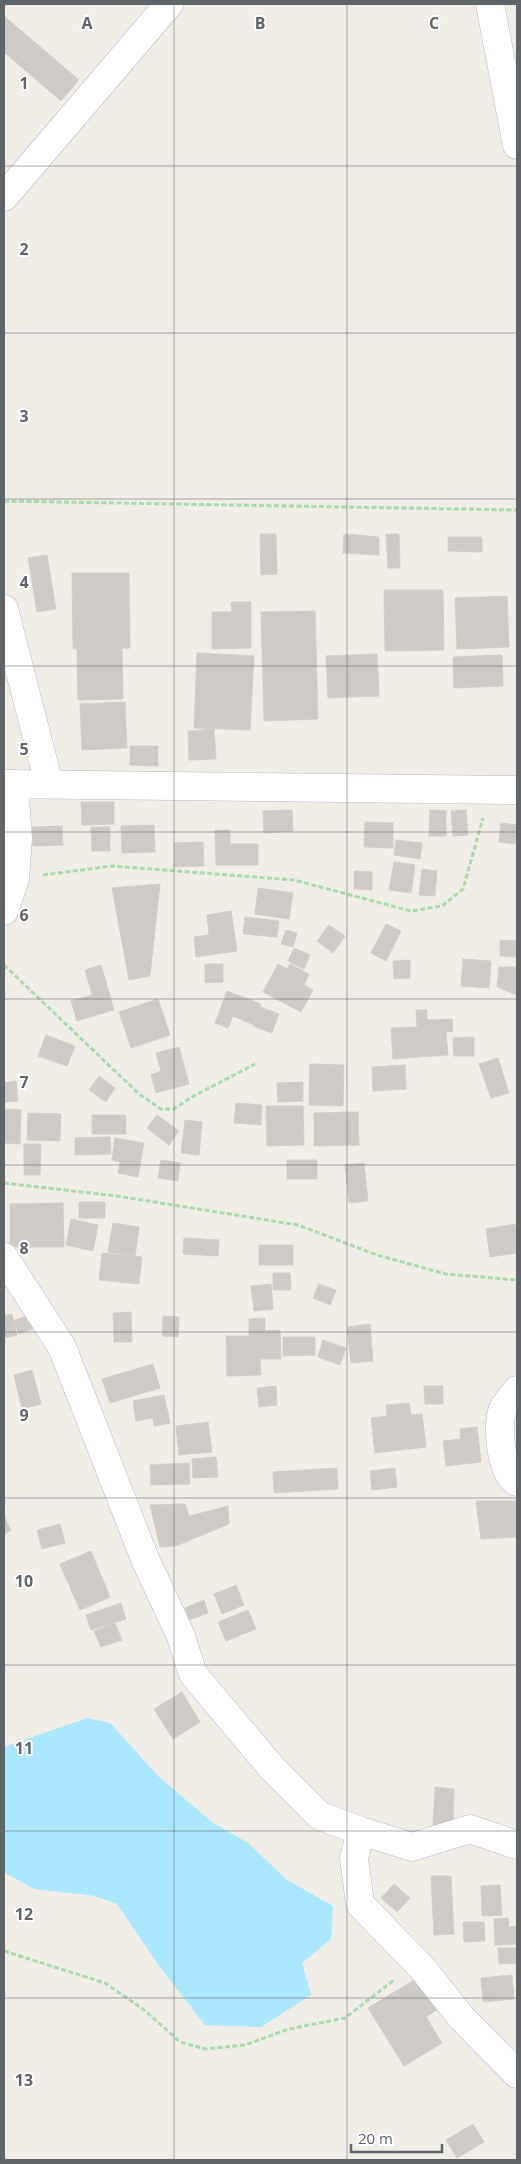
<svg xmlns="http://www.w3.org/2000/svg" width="521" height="2164" font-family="'Open Sans',sans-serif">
  <rect width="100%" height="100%" fill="#f1ede7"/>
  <path fill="#a9e8ff" d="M 87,1718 L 110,1723 L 159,1777 L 213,1823 L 248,1843 L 287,1880 L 333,1906 L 331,1939 L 302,1963 L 311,1995 L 261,2027 L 205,2025 L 160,1967 L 117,1904 L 95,1896 L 34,1889 L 4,1872 L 4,1747 Z"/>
  <path fill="#cecac6" stroke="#d6cec5" d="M 4,16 L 79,80 L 61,101 L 4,52 Z
    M 260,534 L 276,534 L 277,574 L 261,575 Z
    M 344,534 L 379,537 L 379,555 L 343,553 Z
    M 386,534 L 399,534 L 400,568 L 388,568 Z
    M 448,537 L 482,537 L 482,552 L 448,551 Z
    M 47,555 L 56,609 L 37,612 L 28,558 Z
    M 72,573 L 129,573 L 130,648 L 73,649 Z
    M 384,590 L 443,590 L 444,650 L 385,651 Z
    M 507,596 L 509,647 L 457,649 L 455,598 Z
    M 231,602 L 251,602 L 251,648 L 212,649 L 212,612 L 232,612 Z
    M 315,611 L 316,645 L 262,647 L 261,612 Z
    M 316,645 L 318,719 L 264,721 L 262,647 Z
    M 122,648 L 123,699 L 78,700 L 77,649 Z
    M 197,653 L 254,656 L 250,730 L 194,728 Z
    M 377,654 L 379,696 L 328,698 L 326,656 Z
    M 502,655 L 503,686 L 454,688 L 453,657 Z
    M 125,702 L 127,748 L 82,750 L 80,704 Z
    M 214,729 L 216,759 L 189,760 L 188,731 Z
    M 130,746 L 158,746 L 158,766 L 130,765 Z
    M 81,802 L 114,802 L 114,824 L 82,825 Z
    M 292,810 L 293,831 L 264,833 L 263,811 Z
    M 430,810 L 446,811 L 446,836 L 429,836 Z
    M 466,810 L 468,835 L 453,836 L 451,811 Z
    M 365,822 L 393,823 L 393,848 L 364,847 Z
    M 501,823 L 517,825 L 515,844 L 499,842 Z
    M 154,825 L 155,852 L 122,853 L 121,826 Z
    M 62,826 L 63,845 L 33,846 L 32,827 Z
    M 91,827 L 110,827 L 110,851 L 92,851 Z
    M 215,830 L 230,830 L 230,844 L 258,844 L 258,865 L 216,865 Z
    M 396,840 L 422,843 L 420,859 L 394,855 Z
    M 203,842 L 204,866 L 174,867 L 174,843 Z
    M 394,862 L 415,865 L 411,893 L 389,890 Z
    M 422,869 L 437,871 L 435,896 L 419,895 Z
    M 354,871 L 372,872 L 372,890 L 354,889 Z
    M 160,884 L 150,976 L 129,980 L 112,888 Z
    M 258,888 L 293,893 L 289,919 L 255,914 Z
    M 231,911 L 237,951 L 196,957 L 194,937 L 209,935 L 207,915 Z
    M 245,917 L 279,921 L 277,937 L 243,934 Z
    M 386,924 L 401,931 L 386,961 L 371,953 Z
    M 329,925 L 345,936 L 333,953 L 317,941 Z
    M 286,930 L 297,933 L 293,947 L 281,944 Z
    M 500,940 L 517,941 L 517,957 L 500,956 Z
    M 294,948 L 310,955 L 304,969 L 288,961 Z
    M 463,959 L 491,961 L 489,988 L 461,986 Z
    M 410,960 L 410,978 L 394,979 L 393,961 Z
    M 205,964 L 223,964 L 223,982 L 205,983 Z
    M 278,964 L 287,969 L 290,964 L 309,974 L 304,985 L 313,990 L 301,1012 L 263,992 Z
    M 101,965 L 114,1010 L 77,1021 L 71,1001 L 92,995 L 85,970 Z
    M 499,967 L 517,967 L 517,995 L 497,987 Z
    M 227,991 L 261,1004 L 254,1025 L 233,1016 L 228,1028 L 215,1023 Z
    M 158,999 L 170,1035 L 131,1048 L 119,1012 Z
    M 260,1007 L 279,1014 L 272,1033 L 253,1026 Z
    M 416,1010 L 427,1010 L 427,1020 L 452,1019 L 453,1031 L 446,1032 L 448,1055 L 419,1057 Z
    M 417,1027 L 419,1057 L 393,1059 L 391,1028 Z
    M 46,1035 L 75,1046 L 67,1066 L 38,1056 Z
    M 474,1037 L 474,1056 L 454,1056 L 453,1038 Z
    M 179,1047 L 189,1084 L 156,1093 L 151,1075 L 161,1071 L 156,1053 Z
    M 498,1058 L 509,1093 L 491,1098 L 479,1064 Z
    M 310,1064 L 344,1065 L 343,1106 L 309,1105 Z
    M 405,1065 L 406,1089 L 373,1091 L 372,1067 Z
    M 99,1076 L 115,1088 L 106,1102 L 89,1090 Z
    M 16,1081 L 18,1101 L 4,1102 L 4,1083 Z
    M 303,1082 L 303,1101 L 278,1102 L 277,1083 Z
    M 236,1103 L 262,1105 L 261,1125 L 234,1123 Z
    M 266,1106 L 303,1106 L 304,1145 L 267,1146 Z
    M 4,1109 L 21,1110 L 20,1144 L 4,1143 Z
    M 358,1112 L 359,1145 L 314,1146 L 314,1113 Z
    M 28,1113 L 61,1114 L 60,1141 L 27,1140 Z
    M 92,1115 L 126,1115 L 126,1134 L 92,1134 Z
    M 157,1115 L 179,1131 L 169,1145 L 147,1128 Z
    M 185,1120 L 202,1122 L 199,1155 L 181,1153 Z
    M 110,1137 L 111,1154 L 75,1155 L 75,1138 Z
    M 115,1138 L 144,1143 L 138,1177 L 118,1173 L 120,1162 L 112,1160 Z
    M 24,1144 L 41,1144 L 40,1175 L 24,1175 Z
    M 161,1160 L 180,1163 L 178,1181 L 158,1178 Z
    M 287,1160 L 317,1160 L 317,1179 L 287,1179 Z
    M 364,1163 L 368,1201 L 349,1203 L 345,1165 Z
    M 79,1202 L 105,1202 L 105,1218 L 79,1218 Z
    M 63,1203 L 64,1247 L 10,1247 L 10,1204 Z
    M 71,1219 L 98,1225 L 93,1251 L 66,1245 Z
    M 113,1223 L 139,1227 L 135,1256 L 108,1252 Z
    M 515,1224 L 517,1253 L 490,1257 L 486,1229 Z
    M 184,1238 L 219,1240 L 218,1256 L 183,1254 Z
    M 259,1245 L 293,1245 L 293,1265 L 259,1265 Z
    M 102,1253 L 142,1257 L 139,1284 L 99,1280 Z
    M 273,1273 L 290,1273 L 291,1290 L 273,1290 Z
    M 271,1284 L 273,1309 L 254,1311 L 251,1286 Z
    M 319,1284 L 336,1290 L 330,1305 L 313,1298 Z
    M 131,1312 L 132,1342 L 114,1342 L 113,1313 Z
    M 33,1313 L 39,1326 L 19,1334 L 13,1321 Z
    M 12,1314 L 17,1335 L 4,1338 L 4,1316 Z
    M 163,1316 L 179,1317 L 178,1337 L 162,1336 Z
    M 265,1318 L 265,1331 L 280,1330 L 281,1359 L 260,1359 L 261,1375 L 227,1376 L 226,1336 L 249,1336 L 249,1319 Z
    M 370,1324 L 373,1361 L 351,1363 L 347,1327 Z
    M 283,1337 L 315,1337 L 315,1355 L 283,1356 Z
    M 323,1340 L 346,1348 L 340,1365 L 318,1357 Z
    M 153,1364 L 160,1388 L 110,1403 L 102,1379 Z
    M 32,1370 L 41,1404 L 22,1409 L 14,1375 Z
    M 276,1386 L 277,1405 L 259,1407 L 257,1388 Z
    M 424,1386 L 443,1386 L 443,1404 L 425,1404 Z
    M 164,1395 L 170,1423 L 154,1426 L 153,1418 L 136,1421 L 133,1401 Z
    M 409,1403 L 411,1415 L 422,1414 L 426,1447 L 375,1453 L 371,1418 L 387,1416 L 386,1405 Z
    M 208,1422 L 212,1452 L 179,1455 L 176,1426 Z
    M 477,1427 L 481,1462 L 446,1466 L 443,1441 L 461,1439 L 460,1429 Z
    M 216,1457 L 218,1477 L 193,1478 L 192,1459 Z
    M 189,1463 L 190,1484 L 151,1485 L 150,1465 Z
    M 337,1468 L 338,1489 L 274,1493 L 273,1472 Z
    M 395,1468 L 397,1487 L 372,1490 L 370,1471 Z
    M 476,1501 L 517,1501 L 517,1537 L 481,1539 Z
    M 185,1504 L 189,1516 L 228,1506 L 229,1524 L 176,1546 L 160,1547 L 150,1505 Z
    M 4,1516 L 11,1530 L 4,1534 Z
    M 60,1524 L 65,1543 L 42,1549 L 37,1530 Z
    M 91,1551 L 110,1597 L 80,1610 L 60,1564 Z
    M 236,1585 L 244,1605 L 222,1614 L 214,1594 Z
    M 204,1600 L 208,1613 L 189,1620 L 185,1608 Z
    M 121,1603 L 126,1619 L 91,1630 L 86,1615 Z
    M 248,1610 L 256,1629 L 226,1641 L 218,1622 Z
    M 115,1623 L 122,1640 L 101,1647 L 94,1631 Z
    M 182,1692 L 200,1722 L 173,1739 L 154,1709 Z
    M 435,1787 L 454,1789 L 453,1826 L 433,1825 Z
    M 431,1876 L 451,1876 L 454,1934 L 434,1935 Z
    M 394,1884 L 410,1898 L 397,1912 L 381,1898 Z
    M 500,1885 L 502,1915 L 482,1916 L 481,1886 Z
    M 508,1918 L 509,1927 L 517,1926 L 517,1944 L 495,1945 L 494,1919 Z
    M 463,1922 L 484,1922 L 485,1941 L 464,1942 Z
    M 498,1948 L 517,1948 L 517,1963 L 499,1964 Z
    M 512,1975 L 514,1999 L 483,2002 L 481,1978 Z
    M 419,1977 L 438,2009 L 426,2017 L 442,2043 L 404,2066 L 368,2008 Z
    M 473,2124 L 484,2142 L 457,2158 L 446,2140 Z"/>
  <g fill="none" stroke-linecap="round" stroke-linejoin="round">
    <defs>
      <path id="street" d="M 490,4 L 517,145
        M 4,197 L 169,4
        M 4,609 L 49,784
        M 4,784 L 517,790
        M 4,911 L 15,879 L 18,838 L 14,784
        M 4,1257 L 62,1347 L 145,1559 L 180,1634 L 193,1674 L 272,1768 L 320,1816 L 361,1831 L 412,1847 L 470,1829 L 517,1845
        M 517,1390 C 513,1396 506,1403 503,1409 C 496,1425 501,1474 517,1482
        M 361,1831 L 354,1858 L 360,1904 L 423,1969 L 461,2017 L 517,2074"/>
    </defs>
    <use href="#street" stroke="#b7babd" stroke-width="29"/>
    <path stroke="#a6dbab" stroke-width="3" stroke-dasharray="5 2.5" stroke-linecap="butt" d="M 4,501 L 517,510
      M 43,875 L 112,866 L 294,880 L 411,911 L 442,906 L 463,889 L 483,818
      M 4,965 L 139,1094 L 161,1109 L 174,1109 L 190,1098 L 255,1064
      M 4,1183 L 117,1196 L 298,1225 L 377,1255 L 446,1274 L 517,1280
      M 4,1951 L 105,1983 L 143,2009 L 180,2042 L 206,2049 L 245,2045 L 289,2029 L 345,2018 L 394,1980"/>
    <use href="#street" stroke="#fff" stroke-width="28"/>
  </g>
  <path fill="none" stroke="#5e6467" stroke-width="1" stroke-opacity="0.55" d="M 174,4 L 174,2160M 347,4 L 347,2160M 4,166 L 517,166M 4,333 L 517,333M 4,499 L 517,499M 4,666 L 517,666M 4,832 L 517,832M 4,999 L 517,999M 4,1165 L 517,1165M 4,1332 L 517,1332M 4,1498 L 517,1498M 4,1665 L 517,1665M 4,1831 L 517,1831M 4,1998 L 517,1998"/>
  <g font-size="16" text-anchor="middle" font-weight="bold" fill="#5e6467" stroke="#fff" stroke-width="4" stroke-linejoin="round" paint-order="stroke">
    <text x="87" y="29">A</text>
    <text x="260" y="29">B</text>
    <text x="434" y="29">C</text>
    <text x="24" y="89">1</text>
    <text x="24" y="255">2</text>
    <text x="24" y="422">3</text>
    <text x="24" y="588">4</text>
    <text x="24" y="755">5</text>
    <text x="24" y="921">6</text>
    <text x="24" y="1088">7</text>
    <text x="24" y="1254">8</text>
    <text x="24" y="1421">9</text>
    <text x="24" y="1587">10</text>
    <text x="24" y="1754">11</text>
    <text x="24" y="1920">12</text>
    <text x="24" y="2086">13</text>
  </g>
  <rect width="521" height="2164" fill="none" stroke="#5e6467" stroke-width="10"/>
  <path d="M351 2144v8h91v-8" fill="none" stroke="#5e6467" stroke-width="2.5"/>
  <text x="358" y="2144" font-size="15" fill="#5e6467" stroke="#ffffff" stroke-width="4" paint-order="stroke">20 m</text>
</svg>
